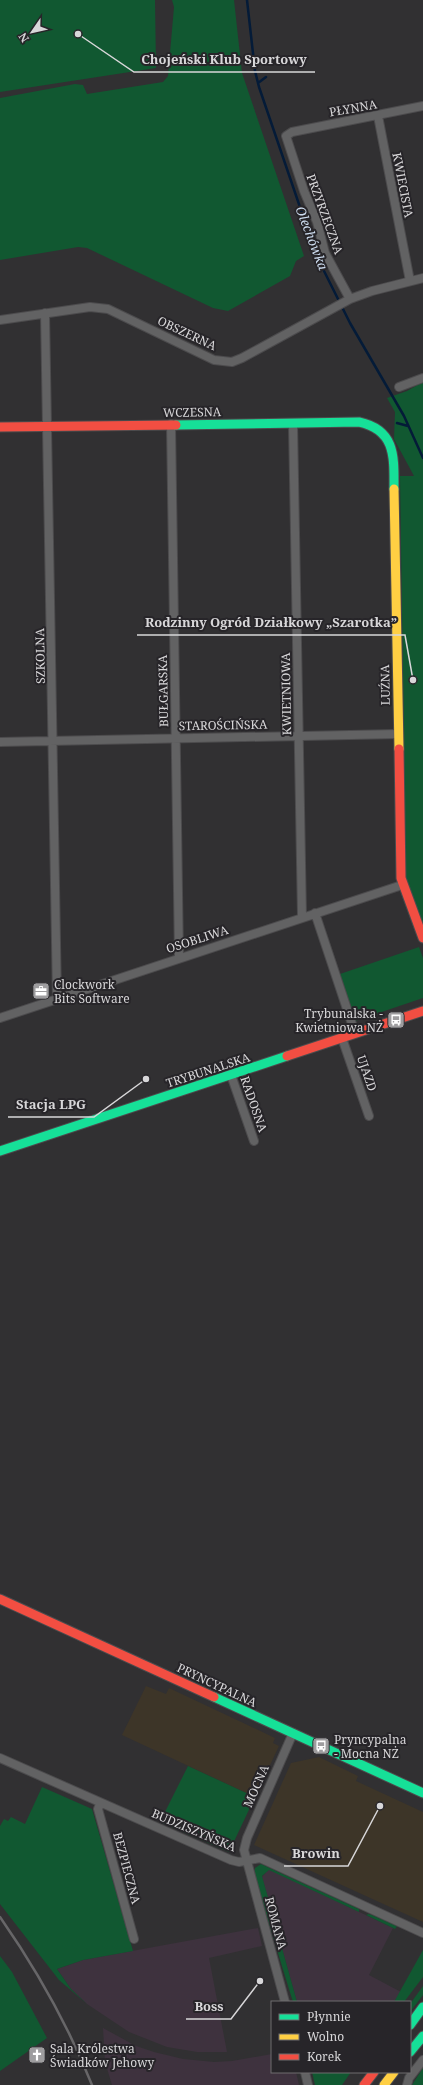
<svg xmlns="http://www.w3.org/2000/svg" width="423" height="2085" font-family="'Noto Serif',serif">
  <rect width="100%" height="100%" fill="#313032"/>
  <path fill="#3d3528" d="M 146,1686 L 166,1694 L 169,1688 L 275,1738 L 273,1743 L 279,1746 L 255,1797 L 122,1735 Z
    M 319,1757 L 358,1776 L 356,1781 L 423,1812 L 423,1922 L 254,1845 L 291,1763 Z"/>
  <path fill="#3e323e" d="M 269,1869 L 393,1928 L 369,1975 L 401,1992 L 394,2002 L 297,2002 L 262,1877 Z
    M 258,1928 L 262,1946 L 209,1958 L 227,2052 L 197,2052 L 167,2047 L 129,2032 L 87,2004 L 71,1989 L 57,1969 L 83,1960 Z
    M 103,2028 L 136,2046 L 154,2052 L 183,2059 L 214,2062 L 232,2061 L 272,2054 L 272,2072 L 296,2072 L 299,2085 L 112,2085 L 105,2062 Z"/>
  <path fill="#115831" d="M 0,0 L 155,0 L 156,68 L 0,92 Z
    M 172,0 L 234,0 L 242,73 L 304,256 L 296,261 L 290,276 L 228,311 L 213,308 L 87,248 L 78,247 L 0,260 L 0,98 L 75,84 L 83,85 L 87,94 L 163,82 L 168,76 L 174,7 Z
    M 423,382 L 423,929 L 406,883 L 400,476 L 414,476 L 394,439 L 395,412 L 387,398 L 407,391 Z
    M 419,947 L 423,958 L 423,998 L 355,1021 L 340,974 Z
    M 188,1766 L 255,1797 L 229,1852 L 160,1822 Z
    M 42,1787 L 92,1809 L 133,1951 L 83,1960 L 57,1969 L 71,1989 L 87,2004 L 59,1980 L 0,1904 L 0,1826 L 4,1819 L 8,1821 L 11,1817 L 25,1824 Z
    M 261,1864 L 359,1909 L 359,1912 L 269,1870 L 262,1876 L 297,2002 L 293,2002 L 254,1875 L 255,1868 Z
    M 369,1914 L 372,1915 L 397,1926 L 395,1929 L 366,1915 Z
    M 423,1950 L 423,1977 L 404,2002 L 394,2002 Z
    M 0,1956 L 12,1972 L 47,2038 L 0,2071 Z
    M 423,1986 L 423,1995 L 410,2012 L 410,2004 Z
    M 423,2068 L 423,2085 L 412,2085 Z
    M 312,2072 L 351,2072 L 342,2085 L 315,2085 Z"/>
  <g fill="none" stroke-linecap="round" stroke-linejoin="round">
    <path stroke="#041b38" stroke-width="2.5" d="M 247,0 L 255,71 L 259,87 L 317,257 L 350,323 L 404,416 L 423,458
      M 258,83 L 266,77
      M 397,423 L 408,426"/>
    <defs>
      <path id="street" d="M 378,116 L 410,281
        M 350,299 L 325,253 L 317,222 L 304,191 L 286,136 L 292,132 L 423,106
        M 45,313 L 57,999
        M 0,320 L 90,307 L 108,309 L 214,360 L 232,362 L 242,358 L 350,299 L 372,291 L 423,278
        M 399,387 L 423,378
        M 293,423 L 302,917
        M 171,424 L 179,958
        M 0,742 L 398,734
        M 315,913 L 355,1033
        M 0,1018 L 402,885
        M 342,1038 L 369,1116
        M 231,1075 L 254,1141
        M 0,1758 L 231,1860 L 239,1862 L 260,1858 L 423,1933
        M 100,1804 L 98,1809 L 134,1939
        M 285,2002 L 244,1850 L 247,1838 L 293,1733
        M 305,2072 L 308,2085
        M 407,2085 L 409,2078 L 423,2060"/>
      <path id="fast" d="M 176,425 L 359,422 C 396,430 394,457 394,489
        M 0,1151 L 287,1056
        M 214,1697 L 423,1793
        M 410,2025 L 423,2007
        M 410,2052 L 423,2036"/>
      <path id="slow" d="M 394,489 L 399,749
        M 384,2085 L 394,2072"/>
      <path id="jam" d="M 0,427 L 176,425
        M 399,749 L 401,878 L 423,938
        M 287,1056 L 423,1011
        M 0,1599 L 214,1697
        M 364,2085 L 374,2072"/>
    </defs>
    <use href="#street" stroke="#4c4b4d" stroke-width="10"/>
    <use href="#fast" stroke="#4c4b4d" stroke-width="11"/>
    <use href="#slow" stroke="#4c4b4d" stroke-width="11"/>
    <use href="#jam" stroke="#4c4b4d" stroke-width="11"/>
    <use href="#street" stroke="#626263" stroke-width="8"/>
    <use href="#fast" stroke="#16e098" stroke-width="9"/>
    <use href="#slow" stroke="#ffcf43" stroke-width="9"/>
    <use href="#jam" stroke="#f24e42" stroke-width="9"/>
    <path stroke="#676668" stroke-width="2.5" d="M 0,1917 C 37,1970 68,2025 92,2085"/>
  </g>
  <defs>
    <symbol id="office-square" viewBox="-11 -11 22 22"><rect x="-9" y="-9" width="18" height="18" rx="4" fill="#9e9d9f" stroke="#272529"/><path d="M-6-3h4V-5.5h4V-3h4V5H-6ZM-1-4.5V-3h2v-1.5ZM-6 0V1H6V0Z" fill="#fff"/></symbol>
    <symbol id="bus-square" viewBox="-11 -11 22 22"><rect x="-9" y="-9" width="18" height="18" rx="4" fill="#9e9d9f" stroke="#272529"/><path d="M-5-6H5V4H4V6H2V4H-2V6H-4V4H-5ZM-3.5-4V0h7V-4ZM-3.5 1.2v1.5H-2V1.2ZM2 1.2v1.5H3.5V1.2Z" fill="#fff"/></symbol>
    <symbol id="church-square" viewBox="-11 -11 22 22"><rect x="-9" y="-9" width="18" height="18" rx="4" fill="#9e9d9f" stroke="#272529"/><path d="M-1.2-6h2.4v3.5h3.3v2.4h-3.3V6h-2.4V-.1h-3.3v-2.4h3.3Z" fill="#fff"/></symbol>
  </defs>
  <g fill-rule="evenodd">
    <use href="#office-square" x="31" y="981" width="20" height="20"/>
    <use href="#bus-square" x="386" y="1010" width="20" height="20"/>
    <use href="#bus-square" x="311" y="1736" width="20" height="20"/>
    <use href="#church-square" x="27" y="2045" width="20" height="20"/>
  </g>
  <g text-anchor="middle" dominant-baseline="central" stroke-width="4" stroke-linejoin="round" paint-order="stroke">
    <g font-size="12" fill="#d8d7d9" stroke="#272529">
      <text transform="translate(353 108) rotate(-10)">PŁYNNA</text>
      <text transform="translate(403 185) rotate(79)">KWIECISTA</text>
      <text transform="translate(325 214) rotate(70)">PRZYRZECZNA</text>
      <text transform="translate(187 333) rotate(25)">OBSZERNA</text>
      <text transform="translate(192 412) rotate(-1)">WCZESNA</text>
      <text transform="translate(40 656) rotate(-91)">SZKOLNA</text>
      <text transform="translate(385 685) rotate(-91)">LUŹNA</text>
      <text transform="translate(163 691) rotate(-91)">BUŁGARSKA</text>
      <text transform="translate(286 694) rotate(-91)">KWIETNIOWA</text>
      <text transform="translate(223 725) rotate(-1)">STAROŚCIŃSKA</text>
      <text transform="translate(197 939) rotate(-18)">OSOBLIWA</text>
      <text transform="translate(208 1070) rotate(-18)">TRYBUNALSKA</text>
      <text transform="translate(367 1073) rotate(71)">UJAZD</text>
      <text transform="translate(254 1104) rotate(71)">RADOSNA</text>
      <text transform="translate(217 1685) rotate(25)">PRYNCYPALNA</text>
      <text transform="translate(256 1786) rotate(-66)">MOCNA</text>
      <text transform="translate(194 1830) rotate(23)">BUDZISZYŃSKA</text>
      <text transform="translate(127 1868) rotate(75)">BEZPIECZNA</text>
      <text transform="translate(276 1923) rotate(75)">ROMANA</text>
    </g>
    <g font-size="12" fill="#d8d7d9" stroke="#272529" text-anchor="start">
      <text x="54" y="984">Clockwork<tspan x="54" dy="14">Bits Software</tspan></text>
      <text x="383" y="1013" text-anchor="end">Trybunalska -<tspan x="383" dy="14">Kwietniowa NŻ</tspan></text>
      <text x="334" y="1739">Pryncypalna<tspan x="334" dy="14">- Mocna NŻ</tspan></text>
      <text x="50" y="2048">Sala Królestwa<tspan x="50" dy="14">Świadków Jehowy</tspan></text>
    </g>
    <g font-size="13" font-style="italic" fill="#ccdbee" stroke="#272529">
      <text transform="translate(312 238) rotate(69)">Olechówka</text>
    </g>
  </g>
  <path fill="none" stroke="#d8d7d9" stroke-width="1.5" d="M78 34L134 72H315M413 680L405 635H137M146 1079L94 1117H8M380 1806L348 1866H284M260 1981L231 2019H186"/>
  <g fill="#d8d7d9" stroke="#272529" stroke-width="1.5">
    <circle cx="78" cy="34" r="4"/>
    <circle cx="413" cy="680" r="4"/>
    <circle cx="146" cy="1079" r="4"/>
    <circle cx="380" cy="1806" r="4"/>
    <circle cx="260" cy="1981" r="4"/>
  </g>
  <g font-size="13" text-anchor="middle" font-weight="bold" fill="#d8d7d9" stroke="#272529" stroke-width="4" stroke-linejoin="round" paint-order="stroke">
    <text x="224" y="64">Chojeński Klub Sportowy</text>
    <text x="271" y="627">Rodzinny Ogród Działkowy „Szarotka”</text>
    <text x="51" y="1109">Stacja LPG</text>
    <text x="316" y="1858">Browin</text>
    <text x="209" y="2011">Boss</text>
  </g>
  <rect x="271" y="2001" width="140" height="72" fill="#272529" stroke="#6e6c6f"/>
  <rect x="279" y="2014" width="20" height="6" fill="#16e098" stroke="#6e6c6f"/>
  <text x="307" y="2021" font-size="12" fill="#d8d7d9">Płynnie</text>
  <rect x="279" y="2034" width="20" height="6" fill="#ffcf43" stroke="#6e6c6f"/>
  <text x="307" y="2041" font-size="12" fill="#d8d7d9">Wolno</text>
  <rect x="279" y="2054" width="20" height="6" fill="#f24e42" stroke="#6e6c6f"/>
  <text x="307" y="2061" font-size="12" fill="#d8d7d9">Korek</text>
  <g transform="translate(32 32) rotate(236)" stroke="#272529" stroke-width="3" paint-order="stroke">
  <path d="M0-3L7 15L0 10L-7 15Z" fill="#d8d7d9"/>
  <text y="-6" font-size="11" font-weight="bold" text-anchor="middle" fill="#d8d7d9">N</text>
  </g>
</svg>
